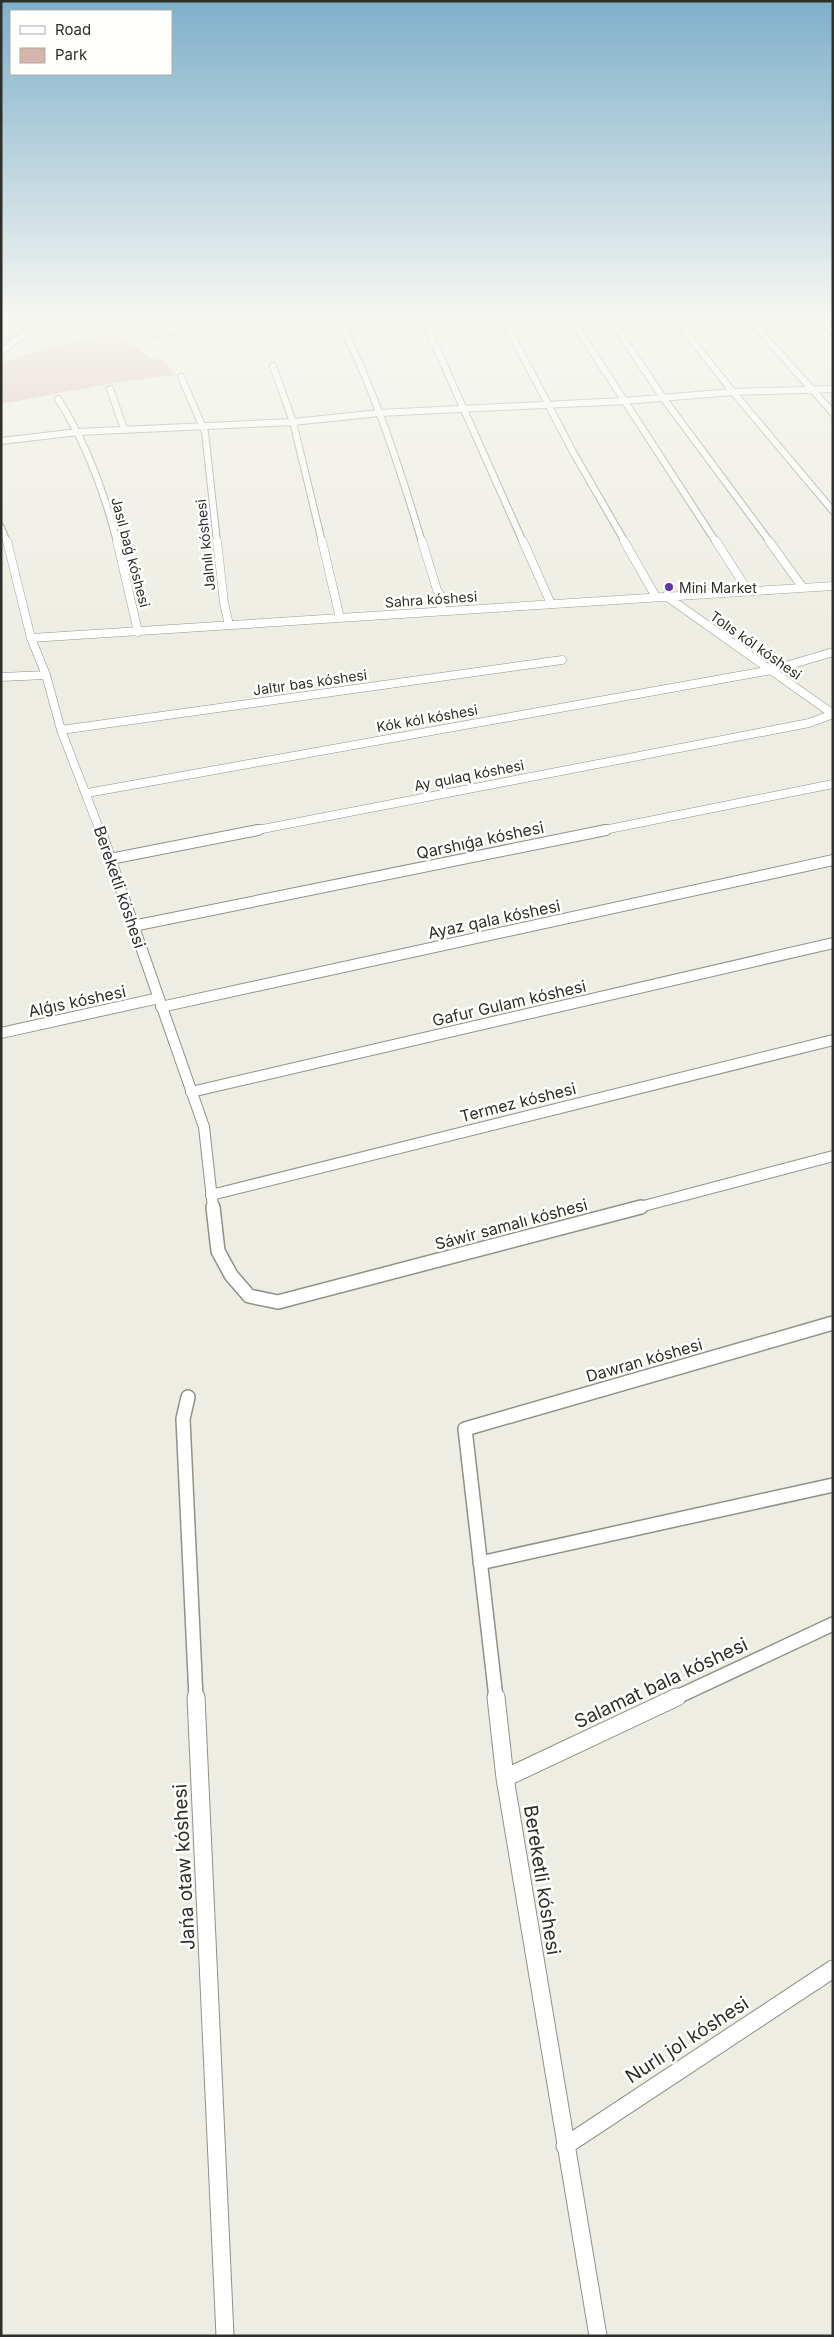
<svg xmlns="http://www.w3.org/2000/svg" width="834" height="2337" font-family="Inter,sans-serif">
  <rect width="100%" height="100%" fill="#edede3"/>
  <path fill="#e0e1d0" d="M 84,320 L 236,320 L 244,327 L 148,340 L 133,325 Z"/>
  <path fill="#d6b6ac" d="M 163,325 L 168,325 L 161,332 L 153,331 L 159,329 L 149,330 L 147,334 L 151,336 L 149,334 L 151,331 L 157,334 L 154,337 C 159,338 163,331 164,330 L 170,332 L 164,336 L 175,331 L 179,335 L 150,340 L 138,329 Z
    M 114,333 L 125,342 L 130,342 L 148,357 L 163,361 L 176,375 L 119,382 L 1,404 L 1,363 L 54,346 Z"/>
  <g fill="none" stroke-linecap="round" stroke-linejoin="round">
    <defs>
      <path id="street-far4" d="M 339,320 C 375,391 399,466 422,542
        M 424,320 L 523,542
        M 504,320 L 573,452 L 625,542
        M 572,320 L 716,542
        M 611,320 L 664,399 L 770,542
        M 676,320 L 733,392 L 833,511
        M 750,320 L 833,413
        M 822,320 L 833,332
        M 1,352 L 41,320
        M 273,366 L 293,422 L 322,542
        M 181,377 L 205,432 L 217,542
        M 110,389 L 124,429
        M 58,399 C 87,444 104,491 117,542
        M 1,441 L 78,432 L 293,422 L 379,413 L 624,401 L 733,392 L 833,389
        M 1,527 L 7,542"/>
      <path id="street-far3" d="M 7,541 L 31,638 L 46,675 L 61,730 L 100,831
        M 117,541 L 138,632
        M 217,541 L 224,603 L 229,625
        M 322,541 L 340,618
        M 422,541 L 437,590 L 444,600 L 440,611
        M 523,541 L 551,604
        M 624,541 L 656,597
        M 716,541 L 748,591
        M 769,541 L 803,588
        M 666,596 L 833,714
        M 31,638 L 833,586
        M 1,677 L 46,675
        M 61,730 L 562,660
        M 87,793 L 772,670 L 833,652
        M 252,831 L 809,723 L 833,714
        M 599,831 L 833,784"/>
      <path id="street-far2" d="M 100,830 L 204,1127 L 213,1208
        M 110,859 L 258,830
        M 133,926 L 606,830
        M 161,1007 L 833,860
        M 1,1033 L 159,998
        M 191,1092 L 833,943
        M 211,1195 L 833,1040
        M 636,1208 L 833,1156"/>
      <path id="street-far1" d="M 213,1207 L 218,1251 L 231,1275 L 249,1296 L 278,1302 L 641,1207
        M 188,1397 L 183,1419 L 196,1698
        M 480,1563 L 833,1485
        M 496,1698 L 465,1429 L 833,1323
        M 675,1698 L 833,1624"/>
      <path id="street" d="M 196,1697 L 225,2336
        M 496,1697 L 505,1778 L 598,2336
        M 505,1778 L 677,1697
        M 565,2146 L 833,1969"/>
    </defs>
    <use href="#street-far4" stroke="#919188" stroke-width="8"/>
    <use href="#street-far3" stroke="#919188" stroke-width="9"/>
    <use href="#street-far2" stroke="#919188" stroke-width="12"/>
    <use href="#street-far1" stroke="#919188" stroke-width="16"/>
    <use href="#street" stroke="#919188" stroke-width="19"/>
    <use href="#street-far4" stroke="#fff" stroke-width="6"/>
    <use href="#street-far3" stroke="#fff" stroke-width="8"/>
    <use href="#street-far2" stroke="#fff" stroke-width="10"/>
    <use href="#street-far1" stroke="#fff" stroke-width="13"/>
    <use href="#street" stroke="#fff" stroke-width="17"/>
  </g>
  <linearGradient id="sky" x2="0" y2="1"><stop stop-color="#7eb0ca"/><stop offset="0.49" stop-color="#f7f7f2"/><stop offset="1" stop-color="#f7f7f2" stop-opacity="0"/></linearGradient>
  <rect width="834" height="647" fill="url(#sky)"/>
  <circle fill="#6235ac" stroke="#fffffe" stroke-width="2" cx="669" cy="587" r="5"/>
  <g text-anchor="middle" dominant-baseline="central" stroke-width="5" stroke-linejoin="round" paint-order="stroke">
    <g font-size="14" fill="#2e2e2b" stroke="#fffffe">
      <text transform="translate(205 545) rotate(-96)">Jalnılı kóshesi</text>
      <text transform="translate(131 552) rotate(75)">Jasıl baǵ kóshesi</text>
      <text transform="translate(431 599) rotate(-4)">Sahra kóshesi</text>
      <text transform="translate(756 645) rotate(35)">Tolıs kól kóshesi</text>
      <text transform="translate(310 682) rotate(-8)">Jaltır bas kóshesi</text>
      <text transform="translate(427 718) rotate(-10)">Kók kól kóshesi</text>
      <text transform="translate(469 775) rotate(-11)">Ay qulaq kóshesi</text>
    </g>
    <g font-size="14" fill="#2e2e2b" stroke="#fffffe" text-anchor="start">
      <text x="679" y="587">Mini Market</text>
    </g>
    <g font-size="16" fill="#2e2e2b" stroke="#fffffe">
      <text transform="translate(480 840) rotate(-12)">Qarshıǵa kóshesi</text>
      <text transform="translate(120 887) rotate(71)">Bereketli kóshesi</text>
      <text transform="translate(494 919) rotate(-12)">Ayaz qala kóshesi</text>
      <text transform="translate(77 1001) rotate(-12)">Alǵıs kóshesi</text>
      <text transform="translate(509 1003) rotate(-13)">Gafur Gulam kóshesi</text>
      <text transform="translate(518 1102) rotate(-14)">Termez kóshesi</text>
      <text transform="translate(511 1224) rotate(-15)">Sáwir samalı kóshesi</text>
      <text transform="translate(644 1360) rotate(-16)">Dawran kóshesi</text>
    </g>
    <g font-size="19" fill="#2e2e2b" stroke="#fffffe">
      <text transform="translate(661 1683) rotate(-25)">Salamat bala kóshesi</text>
      <text transform="translate(184 1867) rotate(-93)">Jańa otaw kóshesi</text>
      <text transform="translate(542 1880) rotate(81)">Bereketli kóshesi</text>
      <text transform="translate(687 2040) rotate(-33)">Nurlı jol kóshesi</text>
    </g>
  </g>
  <rect width="834" height="2337" fill="none" stroke="#2e2e2b" stroke-width="5"/>
  <rect x="10" y="10" width="162" height="65" fill="#fffffe" stroke="#ababaa"/>
  <rect x="20" y="26" width="25" height="8" fill="#ffffff" stroke="#ababaa"/>
  <text x="55" y="35" font-size="15" fill="#2e2e2b">Road</text>
  <rect x="20" y="48" width="25" height="15" fill="#d6b6ac" stroke="#ababaa"/>
  <text x="55" y="60" font-size="15" fill="#2e2e2b">Park</text>
</svg>
